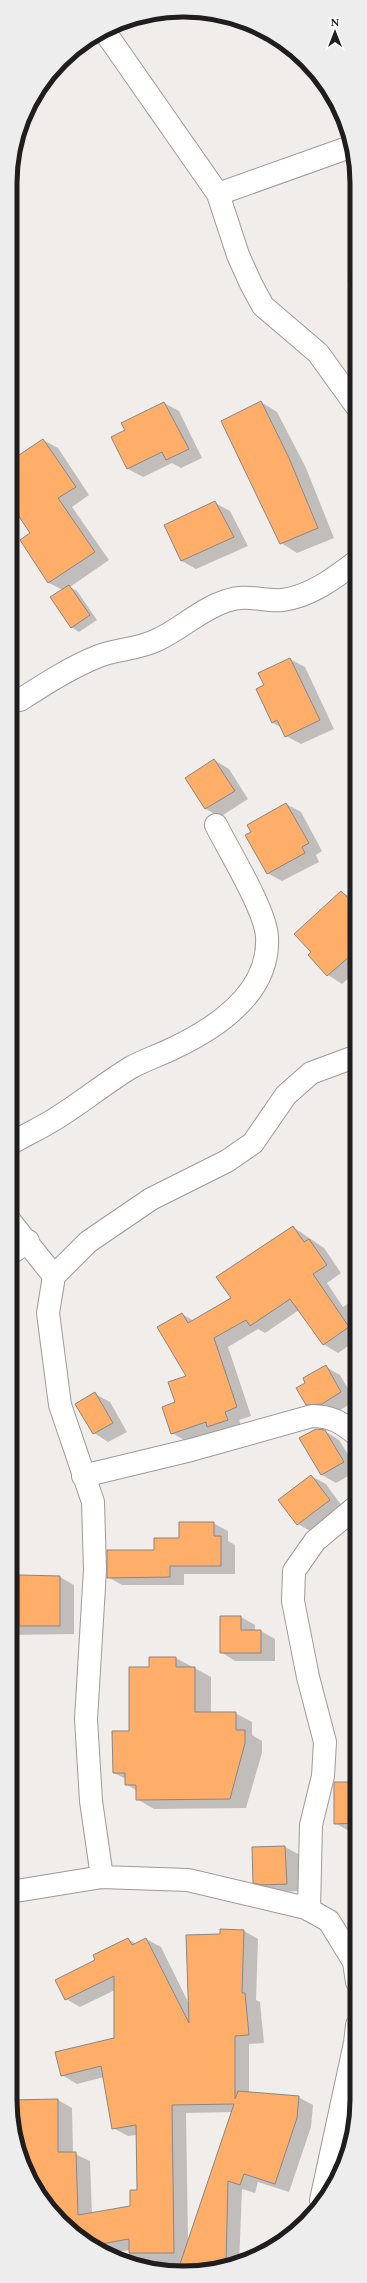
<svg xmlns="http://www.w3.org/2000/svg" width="367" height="2283" font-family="Spectral,serif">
  <rect width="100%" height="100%" fill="#f0edea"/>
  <path fill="#0003" fill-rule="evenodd" d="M 357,272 L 357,291 L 347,280 Z
    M 261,402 L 277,412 L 306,468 L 334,538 L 297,553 L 281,543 Z
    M 164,403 L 179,411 L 202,458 L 181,468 L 172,463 L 143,477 L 128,469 L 112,438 L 126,430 Z
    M 43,440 L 58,448 L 89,495 L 72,507 L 109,560 L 70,587 L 77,591 L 97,620 L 79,632 L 71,627 L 63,590 L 49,583 L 21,541 L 32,533 Z
    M 215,503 L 230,511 L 248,546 L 196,569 L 182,561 L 165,526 Z
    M 290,659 L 305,667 L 334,729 L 301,744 L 286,736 L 282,728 L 273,723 L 265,686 Z
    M 214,760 L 229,769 L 248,799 L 220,817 L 206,809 L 187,778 Z
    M 286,804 L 301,812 L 322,851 L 316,855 L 319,862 L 282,881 L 267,873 Z
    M 342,892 L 357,901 L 357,971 L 342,984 L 328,975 L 309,955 Z
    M 293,1227 L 324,1248 L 341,1273 L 327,1283 L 343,1307 L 357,1298 L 357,1340 L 338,1353 L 323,1344 L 299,1310 L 265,1333 L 258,1329 L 228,1347 L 251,1416 L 239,1420 L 242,1428 L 223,1434 L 217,1431 L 186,1441 L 172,1433 L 176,1403 L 188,1376 L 182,1314 L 194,1321 L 233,1299 Z
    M 357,1242 L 357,1253 L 351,1245 Z
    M 326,1367 L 340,1375 L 355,1401 L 337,1412 L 322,1412 L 307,1404 L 307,1383 Z
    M 95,1394 L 110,1402 L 127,1432 L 108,1442 L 94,1433 Z
    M 325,1431 L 339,1440 L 357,1469 L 357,1471 L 336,1483 L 322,1475 L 300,1439 Z
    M 311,1476 L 326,1484 L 344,1509 L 312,1532 L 298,1524 Z
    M 213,1523 L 228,1531 L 228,1541 L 235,1545 L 235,1574 L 184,1574 L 184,1585 L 122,1585 L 108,1577 Z
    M 10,1576 L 60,1577 L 74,1585 L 74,1634 L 10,1635 Z
    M 241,1617 L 255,1625 L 255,1631 L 261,1631 L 275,1639 L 275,1661 L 235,1661 L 221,1652 Z
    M 176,1658 L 211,1677 L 211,1713 L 235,1713 L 252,1722 L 252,1735 L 262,1741 L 262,1753 L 246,1808 L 154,1809 L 137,1799 L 137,1791 L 126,1784 L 126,1779 L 114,1773 L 130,1732 L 150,1668 Z
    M 357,1759 L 357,1834 L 354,1834 L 335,1823 L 334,1789 L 335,1783 L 349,1783 L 348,1760 Z
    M 285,1847 L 300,1855 L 301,1891 L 277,1892 L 268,1890 L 254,1882 L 253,1848 Z
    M 244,1931 L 258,1939 L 256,2000 L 260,2002 L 264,2043 L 249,2044 L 249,2093 L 298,2097 L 313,2105 L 311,2127 L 289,2192 L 258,2182 L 255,2193 L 242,2189 L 239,2264 L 192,2270 L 189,2268 L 189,2270 L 172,2273 L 129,2263 L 129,2250 L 108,2254 L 61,2222 L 55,2213 L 58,2213 L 28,2158 L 22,2158 L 10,2101 L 58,2100 L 72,2108 L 73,2153 L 90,2161 L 92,2214 L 131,2206 L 138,2191 L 137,2135 L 128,2136 L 113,2128 L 104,2077 L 77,2084 L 62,2075 L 115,2039 L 115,1990 L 80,2007 L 66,1999 L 96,1961 L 128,1939 L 136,1944 L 146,1939 L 161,1947 L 189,2004 L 221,1935 ZM 232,2112 L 188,2242 L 186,2113 Z"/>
  <path fill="#ffae69" stroke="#898684" d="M 261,401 L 289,458 L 318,528 L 280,544 L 221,421 Z
    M 164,402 L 189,449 L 166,460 L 162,452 L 127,469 L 111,437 L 125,430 L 121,423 Z
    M 43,439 L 76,487 L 58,498 L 95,552 L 48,583 L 20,540 L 30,533 L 10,503 L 10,461 Z
    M 215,501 L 234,537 L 181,561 L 164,525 Z
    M 69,585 L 90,615 L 71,628 L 50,597 Z
    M 290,658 L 320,720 L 285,737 L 277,720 L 272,723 L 256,689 L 264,685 L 258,673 Z
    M 214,759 L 235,791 L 205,809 L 185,778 Z
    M 286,803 L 309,843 L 302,847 L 305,853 L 267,874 L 245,835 L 251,832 L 247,825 Z
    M 341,891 L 357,907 L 357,950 L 327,976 L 308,955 L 311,952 L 294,934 Z
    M 293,1226 L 304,1242 L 309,1239 L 327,1265 L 313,1274 L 349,1327 L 323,1345 L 290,1299 L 250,1326 L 246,1320 L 214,1338 L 237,1407 L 225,1412 L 228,1420 L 207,1427 L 206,1422 L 171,1434 L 162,1407 L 175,1402 L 168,1382 L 186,1376 L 157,1327 L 182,1313 L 188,1323 L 231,1298 L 216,1277 Z
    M 326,1365 L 341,1392 L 322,1404 L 306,1405 L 296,1388 L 305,1383 L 303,1378 Z
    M 95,1392 L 113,1423 L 93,1434 L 75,1404 Z
    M 316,1429 L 325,1430 L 344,1462 L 321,1475 L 299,1438 Z
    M 311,1475 L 330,1500 L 297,1525 L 278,1500 Z
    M 179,1522 L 214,1522 L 214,1536 L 221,1536 L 221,1566 L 170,1566 L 170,1577 L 107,1578 L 107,1550 L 154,1550 L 154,1538 L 179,1538 Z
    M 19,1575 L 60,1576 L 60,1626 L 19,1626 Z
    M 220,1616 L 241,1616 L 241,1630 L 261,1630 L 261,1653 L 220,1653 Z
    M 149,1657 L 176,1657 L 176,1667 L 195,1667 L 195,1712 L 236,1712 L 236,1730 L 245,1730 L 245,1743 L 230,1799 L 136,1800 L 136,1785 L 125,1785 L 125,1773 L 113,1773 L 112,1731 L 129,1731 L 129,1667 L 149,1667 Z
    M 334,1782 L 357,1782 L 357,1823 L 334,1824 Z
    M 285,1846 L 287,1884 L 262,1885 L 253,1883 L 252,1847 Z
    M 220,1929 L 244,1930 L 242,1993 L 245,1993 L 249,2035 L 235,2036 L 235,2099 L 238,2091 L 299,2096 L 297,2118 L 275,2184 L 244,2174 L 240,2185 L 228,2181 L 226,2265 L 180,2264 L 234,2104 L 172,2105 L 174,2253 L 129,2253 L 129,2239 L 95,2245 L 58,2219 L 19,2145 L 10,2100 L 58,2099 L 58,2152 L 76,2152 L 78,2215 L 130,2206 L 130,2190 L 137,2190 L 136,2125 L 112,2129 L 101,2066 L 61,2076 L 55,2052 L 114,2038 L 114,1976 L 65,2000 L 55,1980 L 95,1960 L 93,1955 L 128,1938 L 132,1945 L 146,1938 L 189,2023 L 186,1935 L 220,1934 Z"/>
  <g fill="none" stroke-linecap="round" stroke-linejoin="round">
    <defs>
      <path id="street" d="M 105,32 L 218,194 L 238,255 L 251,284 L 263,306 L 318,353 L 357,407
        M 218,194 L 350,147
        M 10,700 L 20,700 C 45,684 71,667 99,656 C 118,649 139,649 157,640 C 181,629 201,609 226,601 C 247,593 264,602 282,600 C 310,597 336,577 357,561
        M 10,1144 C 25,1135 41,1128 55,1119 C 81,1103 104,1084 130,1068 C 144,1060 160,1055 174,1048 C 218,1027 270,992 267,937 C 266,911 229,851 216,825
        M 10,1221 L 54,1276
        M 10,1254 L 28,1241
        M 83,1476 L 191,1450 L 312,1416 C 332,1416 342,1423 357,1435
        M 102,1877 L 91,1801 L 86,1719 L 95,1570 L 93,1502 L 60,1405 L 48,1313 L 54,1276 L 88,1242 L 151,1199 L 227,1161 L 253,1143 L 286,1095 L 311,1073 L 357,1056
        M 10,1892 L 102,1877 L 188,1880 L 306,1908 L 329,1921 L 354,1962 L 357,1982
        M 309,1910 L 311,1825 L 323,1776 L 325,1742 L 308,1677 L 293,1601 L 294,1571 L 315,1541 L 357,1506
        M 321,2200 L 355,2043 L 357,2025"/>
    </defs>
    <use href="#street" stroke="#9d9a98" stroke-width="24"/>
    <use href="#street" stroke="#fff" stroke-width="22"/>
  </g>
  <path d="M0 0H367V2283H0ZM183 17H184A166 166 0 0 1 350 183V2100A166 166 0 0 1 184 2266H183A166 166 0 0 1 17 2100V183A166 166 0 0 1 183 17Z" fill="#ededed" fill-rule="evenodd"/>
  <path fill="none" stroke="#1f1d1d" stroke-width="5" d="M183 17H184A166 166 0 0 1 350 183V2100A166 166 0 0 1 184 2266H183A166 166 0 0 1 17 2100V183A166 166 0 0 1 183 17Z"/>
  <g transform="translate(335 32)" stroke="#ffffff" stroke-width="3" paint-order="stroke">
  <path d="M0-3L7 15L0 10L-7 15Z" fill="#1f1d1d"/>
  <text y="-6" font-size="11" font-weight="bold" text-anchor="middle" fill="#1f1d1d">N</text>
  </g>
</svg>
